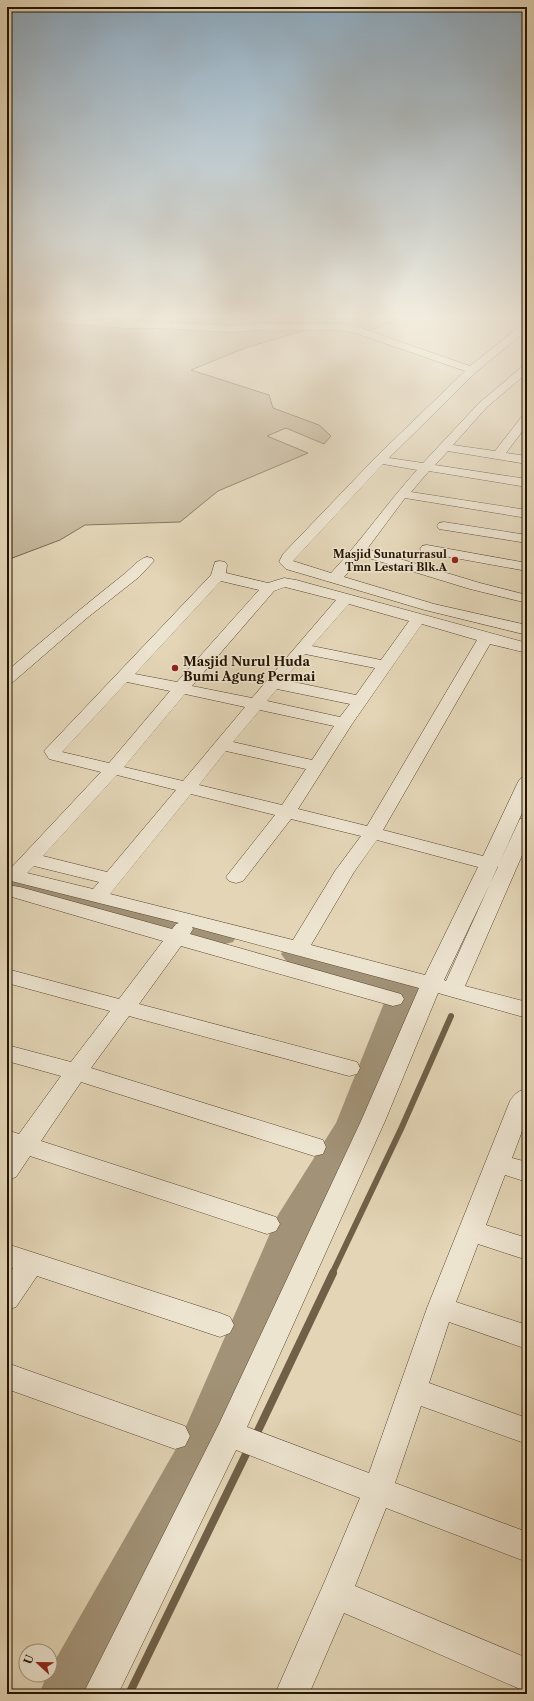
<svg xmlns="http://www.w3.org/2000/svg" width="534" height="1701" font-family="'Libre Caslon Text',serif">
  <rect width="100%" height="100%" fill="#e3d5b6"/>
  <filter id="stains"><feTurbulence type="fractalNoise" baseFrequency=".005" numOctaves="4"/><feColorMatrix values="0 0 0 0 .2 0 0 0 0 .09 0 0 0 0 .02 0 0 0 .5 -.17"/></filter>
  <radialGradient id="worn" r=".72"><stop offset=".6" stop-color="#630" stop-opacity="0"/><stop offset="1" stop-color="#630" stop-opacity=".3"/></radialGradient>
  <path fill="#c3b497" stroke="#74644c" d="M 36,318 L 398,318 L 400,319 L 360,334 L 342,329 L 312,328 L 245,348 L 191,370 L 269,395 L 273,408 L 319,425 L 331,436 L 324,444 L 286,428 L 267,436 L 308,453 L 218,491 L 180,522 L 85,525 L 60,540 L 7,560 L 7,329 Z"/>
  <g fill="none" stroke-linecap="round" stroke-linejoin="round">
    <path stroke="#706048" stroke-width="6" d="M 332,1274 L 401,1129 L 451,1016"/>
    <path stroke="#706048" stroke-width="8" d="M 255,1437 L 333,1273
      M 129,1694 L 249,1448"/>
    <path fill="#a29378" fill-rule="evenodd" d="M 7,871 L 233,926 L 238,934 L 233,942 L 221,945 L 7,891 Z
      M 299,942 L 422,978 L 427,987 L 374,1127 L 318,1220 L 213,1480 L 98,1694 L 39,1694 L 47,1675 L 50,1675 L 50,1669 L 177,1447 L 278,1215 L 336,1123 L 388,993 L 287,962 L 281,954 L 287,946 Z"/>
    <defs>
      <path id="minor" d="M 38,318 L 78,318 L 123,322 L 158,322 L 232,326 L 255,324 L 340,324 L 361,328 L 470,366 L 524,323 L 527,322 L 527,330 L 476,372 L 389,458 L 423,463 L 479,403 L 523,366 L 527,365 L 527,373 L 487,407 L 453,445 L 495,451 L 523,415 L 527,414 L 527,425 L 506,453 L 527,456 L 527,464 L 448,451 L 435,465 L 527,479 L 527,487 L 429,471 L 411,492 L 527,510 L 527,518 L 405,498 L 367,549 L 480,583 L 527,595 L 527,603 L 470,589 L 362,556 L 344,577 L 434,604 L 527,625 L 527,635 L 425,610 L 286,569 L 279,562 L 283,554 L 376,457 L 465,371 L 355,333 L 340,330 L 255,330 L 232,332 L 158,328 L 123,328 L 43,321 ZM 383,464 L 417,470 C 387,503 362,540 331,573 L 293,561 Z
        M 444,522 L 527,535 L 527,543 L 439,529 L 437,526 L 439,523 Z
        M 427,545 L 527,563 L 527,571 L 422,552 L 420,549 L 422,546 Z
        M 147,557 L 152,558 L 154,561 L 139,577 L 87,618 L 13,682 L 7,684 L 7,671 C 45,638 84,606 123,575 C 131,569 138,559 147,557 Z
        M 220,561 L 225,562 L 227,565 L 226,573 L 268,583 L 284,578 L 296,580 L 527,643 L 527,653 L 490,644 L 383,830 L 483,856 L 518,782 L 521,778 L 527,777 L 527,802 L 499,864 L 518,823 L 520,819 L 527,817 L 527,844 L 465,986 L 527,1002 L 527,1018 L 438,993 L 385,1121 L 247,1427 L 369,1473 L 427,1308 L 510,1101 C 515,1093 519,1091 527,1088 L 527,1118 L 512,1158 L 527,1162 L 527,1182 L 505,1175 L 486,1225 L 527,1238 L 527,1260 L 478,1244 L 456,1302 L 527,1325 L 527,1349 L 449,1322 L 429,1383 L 527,1418 L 527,1444 L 421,1406 L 395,1483 L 527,1532 L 527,1562 L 386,1508 L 355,1586 L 527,1658 L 527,1692 L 344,1613 L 309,1694 L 275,1694 L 324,1583 L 360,1498 L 236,1450 L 118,1694 L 83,1694 L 219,1424 L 361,1121 L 419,988 L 192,927 L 193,929 L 190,934 L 401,994 L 404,999 L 401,1004 L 393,1006 L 181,946 L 139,1004 L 357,1062 L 360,1068 L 357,1074 L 349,1076 L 129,1016 L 91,1068 L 323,1140 L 326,1147 L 323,1154 L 314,1156 L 81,1082 L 41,1141 L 276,1217 L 280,1224 L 276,1231 L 267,1234 L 30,1156 L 16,1177 L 7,1180 L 7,1151 L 9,1149 L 7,1148 L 7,1130 L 19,1134 L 61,1076 L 7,1061 L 7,1045 L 71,1062 L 110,1011 L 7,983 L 7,969 L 119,999 L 163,941 L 12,897 L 7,897 L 7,885 L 20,887 L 172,929 L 176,924 L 179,923 L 7,880 L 7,868 L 10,869 L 101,772 L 49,759 L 44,751 L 211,575 L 215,562 ZM 221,581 L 259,590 L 177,682 L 135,674 ZM 285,587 L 336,600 L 252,698 L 192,686 L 274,591 ZM 349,604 L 409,621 L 381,660 L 312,646 ZM 422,624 L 477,640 L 367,826 L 298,809 L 352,724 ZM 305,654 L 375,668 L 356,695 L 284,680 ZM 127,682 L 170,691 L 109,763 L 62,752 ZM 277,689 L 350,704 L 340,717 L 267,701 ZM 185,694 L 245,707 L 183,781 L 124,767 ZM 260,710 L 334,726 L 312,760 L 233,742 ZM 226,751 L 306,769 L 282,805 L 199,785 ZM 117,775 L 176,790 L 107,872 L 43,856 ZM 191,794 L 275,815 L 226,877 L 229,881 L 236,883 L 243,881 L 291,819 L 361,836 L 335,871 L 293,940 L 110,894 ZM 377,840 L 478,867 L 425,975 L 311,945 L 354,872 ZM 34,866 L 99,882 L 93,889 L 27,873 ZM 498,866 L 446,981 L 444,980 L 498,867 Z
        M 7,1244 L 220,1313 L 230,1317 L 234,1325 L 230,1333 L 220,1337 L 37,1276 L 16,1307 L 7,1310 L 7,1277 L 13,1268 L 7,1266 Z
        M 7,1363 L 185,1426 L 190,1436 L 185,1446 L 175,1449 L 7,1389 Z"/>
    </defs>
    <use href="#minor" stroke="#54442e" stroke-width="1"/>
    <use href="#minor" fill="#ede4d0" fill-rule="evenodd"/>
  </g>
  <linearGradient id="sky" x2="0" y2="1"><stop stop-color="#8ca7bb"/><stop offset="0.57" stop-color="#f2ecde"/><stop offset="1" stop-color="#f2ecde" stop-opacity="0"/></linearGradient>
  <rect width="534" height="556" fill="url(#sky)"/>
  <g fill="#8f2418" stroke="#ede4d0" stroke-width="1.5">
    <circle cx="455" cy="560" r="4"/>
    <circle cx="175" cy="668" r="4"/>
  </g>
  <g text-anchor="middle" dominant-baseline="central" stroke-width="3" stroke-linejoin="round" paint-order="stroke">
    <g font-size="11" font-weight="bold" fill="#251400" stroke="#ede4d0" text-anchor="end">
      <text x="447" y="554">Masjid Sunaturrasul<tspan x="447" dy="13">Tmn Lestari Blk.A</tspan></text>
    </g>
    <g font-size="13" font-weight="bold" fill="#251400" stroke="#ede4d0" text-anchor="start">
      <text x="183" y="661">Masjid Nurul Huda<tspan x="183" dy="15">Bumi Agung Permai</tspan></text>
    </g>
  </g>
  <rect width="534" height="1701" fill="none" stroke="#e3d5b6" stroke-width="24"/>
  <rect x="8" y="8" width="518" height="1685" fill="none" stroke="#251400" stroke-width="2"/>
  <rect x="12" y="12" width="510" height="1677" fill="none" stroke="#251400"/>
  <g transform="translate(38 1663) rotate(292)"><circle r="19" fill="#ede4d0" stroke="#9d917d"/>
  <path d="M0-3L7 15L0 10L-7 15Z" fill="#8f2418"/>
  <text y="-6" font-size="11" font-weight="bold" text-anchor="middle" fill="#251400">U</text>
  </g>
  <rect width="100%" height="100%" filter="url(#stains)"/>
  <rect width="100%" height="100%" fill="url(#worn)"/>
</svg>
